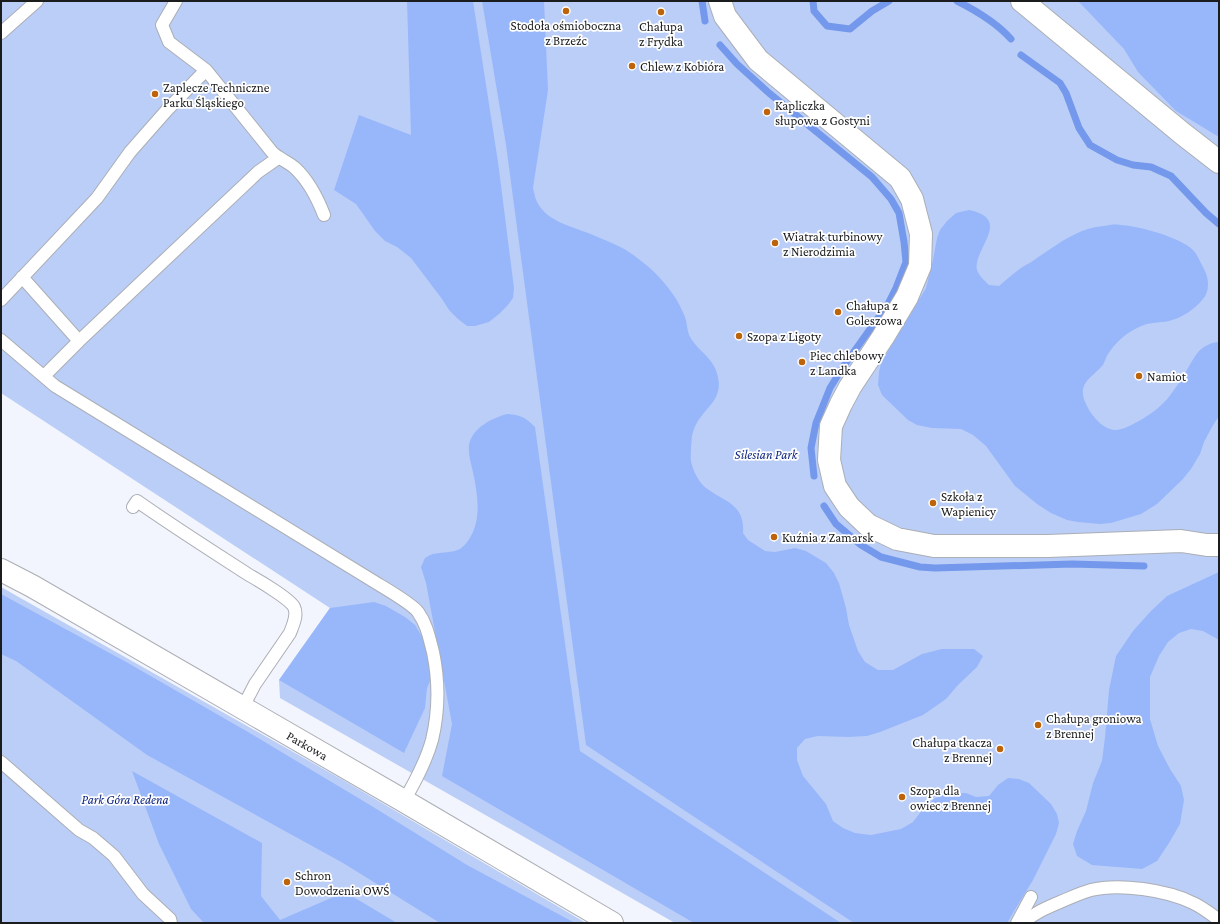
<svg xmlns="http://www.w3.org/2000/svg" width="1220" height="924" font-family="'Crimson Pro',serif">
  <rect width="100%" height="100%" fill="#f2f5fd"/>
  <path fill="#bbcef7" d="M 1,1 L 1219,1 L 1219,923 L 675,923 L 280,698 L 279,680 L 330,608 L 1,393 Z
    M 1,587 L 343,780 L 586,923 L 1,923 Z"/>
  <path fill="#98b7fb" d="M 407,1 L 473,1 L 498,162 L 514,288 L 513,298 L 508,305 L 499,314 L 489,322 L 475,326 L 467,326 L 458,319 L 449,310 L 442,299 L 411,258 L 397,247 L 385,241 L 375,231 L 356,204 L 334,190 L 359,115 L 411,135 Z
    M 482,1 L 544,1 L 548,90 L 533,188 C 534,192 535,198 537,202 C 547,222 574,227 593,235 C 607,241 624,247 636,257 C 657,272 676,293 685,317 C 687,323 687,329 689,335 C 695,348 709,355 715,368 C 729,402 701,406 693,432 C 691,437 692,442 691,447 C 691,453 690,460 692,465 C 694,473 700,483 706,488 C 725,502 745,504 743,533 L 748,540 L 765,551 L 775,552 L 795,548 L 806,551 L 826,563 L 834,573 L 839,583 L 846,608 L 849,625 L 858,651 L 865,662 L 878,670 L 893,670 L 922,654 L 942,649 L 974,649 L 983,656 L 977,667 L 958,685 L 946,699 L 923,715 L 880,732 L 867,736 L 848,737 L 818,736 L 805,739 L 797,748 L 797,760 L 803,776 L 826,804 L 833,821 L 843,828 L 855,833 L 871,835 L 901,829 L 913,822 L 923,809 L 935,798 L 950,793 L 966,793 L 976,797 L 989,796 L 998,785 L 1008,778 L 1019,779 L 1029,783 L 1051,804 L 1057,814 L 1059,823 L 1056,834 L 1033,880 L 1007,923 L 854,923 L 586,745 L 506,145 Z
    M 1078,1 L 1219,1 L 1219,137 L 1176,111 L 1138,72 L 1124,49 Z
    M 969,210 C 1014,219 972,250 977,270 C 979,276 985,281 989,285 L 999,286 C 1007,279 1015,272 1024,266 C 1028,264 1033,261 1037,258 C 1058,244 1078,228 1104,226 C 1109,225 1115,224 1120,225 C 1139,226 1180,237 1193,250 C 1198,255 1201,264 1204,269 C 1209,278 1210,291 1203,299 C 1195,309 1182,318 1169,321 C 1159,323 1148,322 1139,327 C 1126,333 1116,342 1108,354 C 1106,357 1105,361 1103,365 C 1092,378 1076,383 1086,404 C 1091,415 1102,429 1115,430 C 1125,431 1152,414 1159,407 C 1167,401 1173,391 1179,383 C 1186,373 1192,359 1199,351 C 1204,346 1212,342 1219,342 L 1219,416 L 1212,427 L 1204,442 L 1200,454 L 1191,469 L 1182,480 L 1157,504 L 1141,514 L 1111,523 L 1100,524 L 1078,522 L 1067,520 L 1051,513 L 1037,504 L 1015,486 L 986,446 L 973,435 L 961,429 L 932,428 L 917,425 L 908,420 L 882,395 L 878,385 L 879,372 L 881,363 L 926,288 L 933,260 L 937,238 L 940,230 L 947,221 L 956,213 Z
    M 507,414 C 521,415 526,418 535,427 L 580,751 L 841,923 L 694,923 L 442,776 L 452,724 L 426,583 L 421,567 L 425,558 C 428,556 430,555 433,554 C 442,552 452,553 460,549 C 466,545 470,538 473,532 C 481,513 477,492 473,472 C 471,464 468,454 469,445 C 472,428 492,418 507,414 Z
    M 1219,572 L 1219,640 L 1203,631 L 1191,629 L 1179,633 L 1168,642 L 1159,656 L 1150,677 L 1150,719 L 1158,746 L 1170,769 L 1181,786 L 1184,800 L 1180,824 L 1169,843 L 1157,861 L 1142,869 L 1092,865 L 1077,856 L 1073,844 L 1077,831 L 1086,811 L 1093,783 L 1102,761 L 1105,737 L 1109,690 L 1116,656 L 1133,631 L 1150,612 L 1167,596 Z
    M 1,594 L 128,663 L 248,732 L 370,805 L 467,865 L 575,923 L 440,923 L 343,863 L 147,755 L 16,661 L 1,654 Z
    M 374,602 L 386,606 L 405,617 L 415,625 L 427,645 L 431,679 L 427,688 L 425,708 L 404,753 L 279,680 L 330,608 Z
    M 132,771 L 262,843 L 261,896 L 280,920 L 345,892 L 397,923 L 204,923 L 191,909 L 159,844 Z"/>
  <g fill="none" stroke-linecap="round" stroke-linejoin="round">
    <path stroke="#7498eb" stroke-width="7" d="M 702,1 L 705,21
      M 813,1 L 814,11 L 827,26 L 850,29 L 872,11 L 889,1
      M 957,1 C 977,11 996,22 1011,39
      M 720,45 L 737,64 L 769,93 L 872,177 L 891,199 L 899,213 L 904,242 L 906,262 L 896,288 L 888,304 L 843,367 L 830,388 L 816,423 L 811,448 L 814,476
      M 1021,55 L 1060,83 L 1066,93 L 1079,128 L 1090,145 L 1117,160 L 1133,165 L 1151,167 L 1171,176 L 1206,213 L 1219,224
      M 824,506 L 836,524 L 861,545 L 881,557 L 920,567 L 935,568 L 1072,564 L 1144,566"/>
    <defs>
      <path id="lane" d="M 176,1 L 162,25 L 169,42 L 206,70
        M 1,33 L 37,1
        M 22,277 L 79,341
        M 1,300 L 97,198 L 130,152 L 167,110 L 206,70 L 272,152 C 279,159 287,161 295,168 C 309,181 317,197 324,215
        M 1,340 L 55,386 L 378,584 C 388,590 412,604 418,612 C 427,625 429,637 433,652 C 439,681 439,711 432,740 C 426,762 415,782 404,801
        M 44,376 L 79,341 L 258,172 L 278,158
        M 133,507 L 137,501 C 174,527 212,551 249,575 C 258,580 290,599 294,607 C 298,615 293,625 290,633 L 255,684 L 242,709
        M 1,762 L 79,830 L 93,838 L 114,856 L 143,894 L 170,919 L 171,923
        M 1017,923 L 1031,897
        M 1023,923 C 1034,913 1046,908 1060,902 C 1070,898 1080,893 1091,890 C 1119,883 1167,890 1193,903 C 1202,907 1211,914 1219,920"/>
      <path id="street" d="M 720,1 L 725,16 L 758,60 L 900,178 L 912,199 L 921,234 L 920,266 L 907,297 L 883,337 L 850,387 L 841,404 L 831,426 L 829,460 L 835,486 L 849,507 L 868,525 L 897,539 L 934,546 L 1048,546 L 1181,541 L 1207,545 L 1219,545
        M 1022,1 L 1183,134 L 1219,162"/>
      <g id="secondary">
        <path id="s1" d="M 1,570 L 32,586 L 404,801 L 612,923"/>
      </g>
    </defs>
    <use href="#lane" stroke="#abaeb5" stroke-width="14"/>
    <use href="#street" stroke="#abaeb5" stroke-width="24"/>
    <use href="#secondary" stroke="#abaeb5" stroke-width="24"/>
    <use href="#lane" stroke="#fff" stroke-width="12"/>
    <use href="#street" stroke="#fff" stroke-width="22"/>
    <use href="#secondary" stroke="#fff" stroke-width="22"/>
  </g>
  <g fill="#bd6309" stroke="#fff" stroke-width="1.5">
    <circle cx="566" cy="11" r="4"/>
    <circle cx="661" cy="12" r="4"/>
    <circle cx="632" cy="66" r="4"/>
    <circle cx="155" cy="94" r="4"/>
    <circle cx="767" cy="112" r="4"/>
    <circle cx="775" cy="243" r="4"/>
    <circle cx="838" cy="312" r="4"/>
    <circle cx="739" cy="336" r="4"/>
    <circle cx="802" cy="362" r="4"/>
    <circle cx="1139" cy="376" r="4"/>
    <circle cx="933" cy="503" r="4"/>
    <circle cx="774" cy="537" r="4"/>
    <circle cx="1038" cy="725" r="4"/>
    <circle cx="1000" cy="749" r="4"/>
    <circle cx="902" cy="797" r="4"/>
    <circle cx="287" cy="882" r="4"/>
  </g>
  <g text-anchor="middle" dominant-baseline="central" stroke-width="3.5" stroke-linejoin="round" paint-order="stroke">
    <g font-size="13" fill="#1b1c1e" stroke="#fff" text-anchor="start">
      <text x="566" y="25" text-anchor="middle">Stodoła ośmioboczna<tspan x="566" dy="15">z Brzeźc</tspan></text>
      <text x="661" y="26" text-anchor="middle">Chałupa<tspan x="661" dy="15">z Frydka</tspan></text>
      <text x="640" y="66">Chlew z Kobióra</text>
      <text x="163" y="87">Zaplecze Techniczne<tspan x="163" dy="15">Parku Śląskiego</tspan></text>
      <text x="775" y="105">Kapliczka<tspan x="775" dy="15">słupowa z Gostyni</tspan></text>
      <text x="783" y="236">Wiatrak turbinowy<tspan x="783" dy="15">z Nierodzimia</tspan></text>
      <text x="846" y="305">Chałupa z<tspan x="846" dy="15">Goleszowa</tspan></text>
      <text x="747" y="336">Szopa z Ligoty</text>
      <text x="810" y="355">Piec chlebowy<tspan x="810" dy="15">z Landka</tspan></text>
      <text x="1147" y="376">Namiot</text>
      <text x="941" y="496">Szkoła z<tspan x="941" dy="15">Wapienicy</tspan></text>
      <text x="782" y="537">Kuźnia z Zamarsk</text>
      <text x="1046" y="718">Chałupa groniowa<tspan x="1046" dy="15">z Brennej</tspan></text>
      <text x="992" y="742" text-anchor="end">Chałupa tkacza<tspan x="992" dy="15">z Brennej</tspan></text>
      <text x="910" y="790">Szopa dla<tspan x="910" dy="15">owiec z Brennej</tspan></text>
      <text x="295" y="875">Schron<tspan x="295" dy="15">Dowodzenia OWŚ</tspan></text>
    </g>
    <g font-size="13" font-style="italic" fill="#081f7d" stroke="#fff">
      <text x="766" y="454">Silesian Park</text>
      <text x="125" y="799">Park Góra Redena</text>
    </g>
    <g font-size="13" fill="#1b1c1e" stroke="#fff">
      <text stroke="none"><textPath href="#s1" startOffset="353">Parkowa</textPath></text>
    </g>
  </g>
  <rect width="1220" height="924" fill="none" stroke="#1b1c1e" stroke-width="4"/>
</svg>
